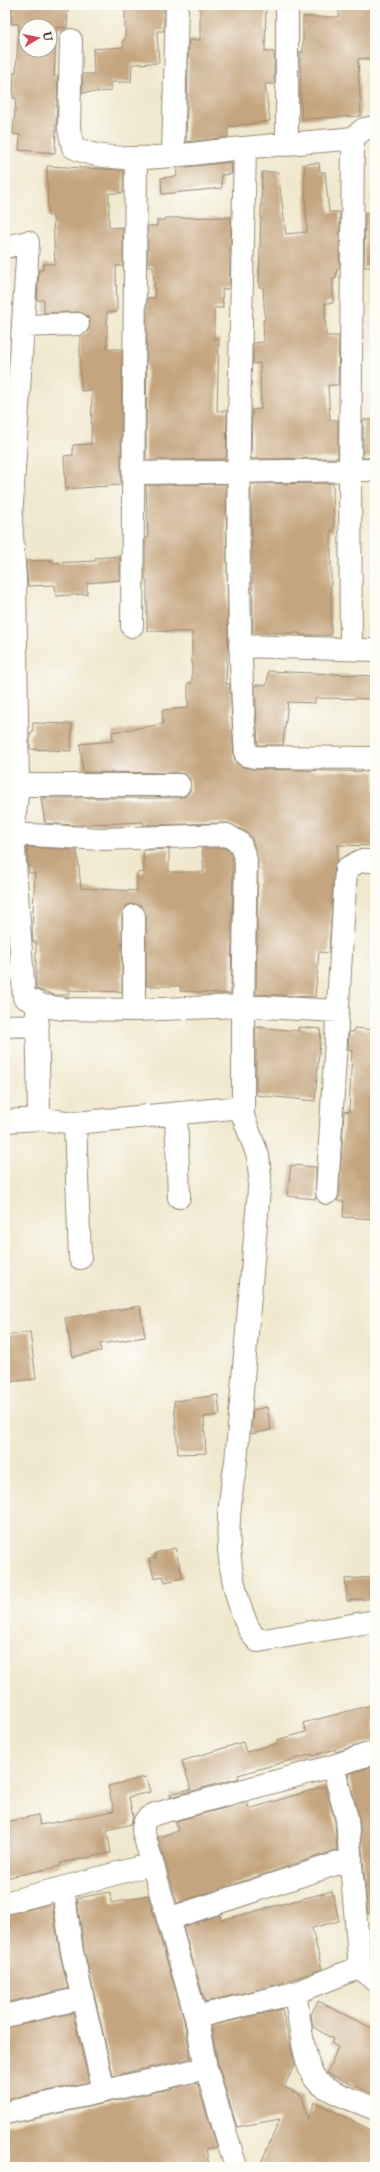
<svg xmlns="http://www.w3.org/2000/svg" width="380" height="2172" font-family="'IM FELL Double Pica',serif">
  <rect width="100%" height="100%" fill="#fdfcf7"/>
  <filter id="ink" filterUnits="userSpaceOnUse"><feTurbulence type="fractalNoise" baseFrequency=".025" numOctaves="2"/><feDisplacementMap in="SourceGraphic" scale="8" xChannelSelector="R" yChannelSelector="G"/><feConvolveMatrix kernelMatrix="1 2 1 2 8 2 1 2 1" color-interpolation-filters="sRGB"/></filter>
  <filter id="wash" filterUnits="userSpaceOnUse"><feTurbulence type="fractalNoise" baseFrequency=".012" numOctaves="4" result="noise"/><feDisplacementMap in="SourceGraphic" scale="16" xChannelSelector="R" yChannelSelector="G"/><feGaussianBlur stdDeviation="0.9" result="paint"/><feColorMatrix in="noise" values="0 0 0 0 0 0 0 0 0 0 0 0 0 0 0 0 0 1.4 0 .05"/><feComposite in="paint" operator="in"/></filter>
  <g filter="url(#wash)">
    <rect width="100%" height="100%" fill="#f0e8ce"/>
    <g id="blocks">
      <path fill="#c5a57f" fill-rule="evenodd" d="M 12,5 L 68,5 L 67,28 L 57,27 L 54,76 L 58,76 L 55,153 L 19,150 L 20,135 L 13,134 L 16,98 L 13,98 L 14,72 L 16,73 L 19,24 L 11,24 ZM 26,26 L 50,26 L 50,50 L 26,50 Z
        M 125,5 L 155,5 L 155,8 L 164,8 L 164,31 L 157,31 L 159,63 L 132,64 L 131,82 L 111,82 L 111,91 L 82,93 L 83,74 L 94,74 L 93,49 L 123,47 L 123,40 L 125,39 Z
        M 200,5 L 266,5 L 265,52 L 274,52 L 274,84 L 265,84 L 270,121 L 228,127 L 228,137 L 186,142 L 189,40 L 200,40 Z
        M 339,5 L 371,5 L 372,36 L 375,36 L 375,58 L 358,59 L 361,116 L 301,119 L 300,52 L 303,52 L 303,17 L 339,17 Z
        M 231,162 L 232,174 L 221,175 L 222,188 L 162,194 L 161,178 L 177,176 L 176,168 Z
        M 319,163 L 320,172 L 325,172 L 329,212 L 340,212 L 339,269 L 337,269 L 336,279 L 333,279 L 333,303 L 325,303 L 326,336 L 339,336 L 338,385 L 328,385 L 330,420 L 338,420 L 338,458 L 251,459 L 252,410 L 261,409 L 260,363 L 253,364 L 253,343 L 264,342 L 263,320 L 265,320 L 263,287 L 259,287 L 262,172 L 278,172 L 286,234 L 307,232 L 304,164 Z
        M 47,166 L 123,170 L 123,193 L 109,193 L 109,228 L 123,227 L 123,266 L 116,266 L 117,312 L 107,312 L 107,349 L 122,349 L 121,485 L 66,489 L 64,456 L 73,455 L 73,445 L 91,444 L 92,390 L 81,391 L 80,366 L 80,336 L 89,330 L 90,323 L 88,317 L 78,312 L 44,313 L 44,300 L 37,300 L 39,270 L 43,270 L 43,264 L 55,264 L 53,216 L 48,216 Z
        M 365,213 L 375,213 L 375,267 L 364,267 Z
        M 231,217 L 229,289 L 222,289 L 223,308 L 214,308 L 214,339 L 219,339 L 217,411 L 227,411 L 226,459 L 146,460 L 147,298 L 155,298 L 153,266 L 148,266 L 148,226 L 157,226 L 157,220 L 165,220 L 165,218 Z
        M 363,420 L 375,420 L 375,458 L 363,458 Z
        M 333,483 L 334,531 L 331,531 L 331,635 L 300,635 L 300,633 L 253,633 L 251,484 Z
        M 226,484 L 228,633 L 226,684 L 230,684 L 234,756 L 236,763 L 243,767 L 255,769 L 375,772 L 375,846 L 338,845 L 337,860 L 334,868 L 329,953 L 319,952 L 315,997 L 256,994 L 258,860 L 252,839 L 247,832 L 227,823 L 143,825 L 143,822 L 75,825 L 45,823 L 41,798 L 179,798 L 186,796 L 190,791 L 190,779 L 186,774 L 179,773 L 83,772 L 80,744 L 113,741 L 112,732 L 163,724 L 162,710 L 188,708 L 188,683 L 192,683 L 192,632 L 147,631 L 147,582 L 145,578 L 145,538 L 148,538 L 146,485 Z
        M 120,556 L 120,580 L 87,583 L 87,594 L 56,596 L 55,585 L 28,586 L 26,561 L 51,560 L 52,563 L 96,561 L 95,558 Z
        M 268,671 L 375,676 L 375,699 L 315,698 L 315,703 L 288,702 L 283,745 L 258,745 L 255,685 L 267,685 Z
        M 33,723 L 72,724 L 71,751 L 30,749 L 30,734 L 33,733 Z
        M 27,847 L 77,850 L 81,888 L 137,891 L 137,873 L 144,872 L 143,850 L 169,849 L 169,872 L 204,872 L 202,848 L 224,848 L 230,851 L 233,862 L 231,994 L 180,991 L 181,986 L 146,986 L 146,916 L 141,905 L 134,904 L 127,905 L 122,916 L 122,992 L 69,990 L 69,995 L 55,995 L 36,989 L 36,942 L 33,942 L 32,930 L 35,873 L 29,873 Z
        M 256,1027 L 298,1031 L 298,1027 L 321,1029 L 315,1101 L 256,1095 Z
        M 354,1028 L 375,1030 L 375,1219 L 343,1217 L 344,1201 L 337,1201 L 339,1194 L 344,1111 L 349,1112 L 352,1051 L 348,1050 L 349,1032 L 354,1032 Z
        M 291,1165 L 316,1167 L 316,1199 L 287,1196 Z
        M 140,1306 L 145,1337 L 100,1344 L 101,1351 L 73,1357 L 65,1318 Z
        M 30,1332 L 36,1379 L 8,1382 L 5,1335 Z
        M 218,1395 L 220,1415 L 204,1417 L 206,1453 L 178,1454 L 174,1401 Z
        M 267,1407 L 271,1430 L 251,1434 L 253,1410 Z
        M 175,1548 L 183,1578 L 165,1582 L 163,1576 L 154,1578 L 149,1559 L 156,1558 L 155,1553 Z
        M 375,1577 L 375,1598 L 347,1601 L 345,1579 Z
        M 375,1704 L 375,1740 L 336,1752 L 335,1749 L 313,1756 L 312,1754 L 238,1775 L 239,1778 L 170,1797 L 170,1794 L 191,1789 L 182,1761 L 243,1742 L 246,1752 L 278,1743 L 277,1740 L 306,1732 L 303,1723 Z
        M 375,1765 L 375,1912 L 368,1914 L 359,1818 L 348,1774 Z
        M 146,1777 L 150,1792 L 129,1797 L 133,1817 L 131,1824 L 107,1830 L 111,1853 L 60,1863 L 61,1866 L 5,1878 L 5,1822 L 38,1815 L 40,1825 L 114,1811 L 108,1786 Z
        M 325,1786 L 335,1821 L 337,1850 L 177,1903 L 158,1837 L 178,1831 L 176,1821 L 247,1802 L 249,1809 Z
        M 332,1891 L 339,1921 L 312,1928 L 322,1969 L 276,1985 L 205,2002 L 183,1927 L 220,1915 L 221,1920 Z
        M 110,1892 L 111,1903 L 148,1895 L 184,2020 L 191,2058 L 113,2076 L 84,1950 L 77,1898 Z
        M 52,1904 L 60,1954 L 68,1989 L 5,2003 L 5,1915 Z
        M 318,2001 L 375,2030 L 375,2095 L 327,2073 L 338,2047 L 331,2043 L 333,2039 L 313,2027 L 311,2014 Z
        M 282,2009 L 295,2065 L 284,2087 L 302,2096 L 308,2119 L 315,2102 L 375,2132 L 375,2167 L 259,2167 L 280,2119 L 237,2127 L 218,2065 L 211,2026 Z
        M 73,2013 L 89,2082 L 5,2100 L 5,2028 Z
        M 197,2083 L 217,2147 L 206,2149 L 209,2165 L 199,2167 L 5,2167 L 5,2125 Z"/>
    </g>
  </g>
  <g filter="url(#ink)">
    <use href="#blocks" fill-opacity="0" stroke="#968976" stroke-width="1"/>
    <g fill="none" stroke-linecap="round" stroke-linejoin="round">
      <defs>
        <path id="street" d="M 287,5 L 287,145
          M 71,40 L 69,129 L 73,147 C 114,169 198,152 244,148 C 280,144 317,142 353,138 L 364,129 L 375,127
          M 245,148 C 241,350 232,553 246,755 L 255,757 L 375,758
          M 173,156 L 177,5
          M 5,247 L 28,242 L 11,520 L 15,579 L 18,785 L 13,834 L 24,997 L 44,1006 L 65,1009 L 134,1010 L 243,1006 L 338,1011
          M 24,326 L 78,324
          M 134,473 L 375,470
          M 132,626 L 136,158
          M 240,646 L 375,650
          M 351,649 L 350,470 L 353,138
          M 18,785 L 179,785
          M 13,834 L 102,839 L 227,835 L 240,843 L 246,860 L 243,1006 L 243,1116 L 258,1156 L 260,1177 L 236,1462 C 227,1512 224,1554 239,1603 C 244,1617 247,1630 258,1641 L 375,1621
          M 134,916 L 134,1010
          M 37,1003 L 39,1113 L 41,1119 L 75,1123 L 80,1258
          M 5,1026 L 38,1025
          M 176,1114 L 179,1197
          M 5,1121 L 41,1119
          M 75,1123 L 243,1107
          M 327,1193 L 346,869 L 360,861 L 375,861
          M 333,1766 L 347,1819 L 360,1967 L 375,1981
          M 63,1889 L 72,1952 L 104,2091 L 206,2068
          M 5,1903 L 152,1864
          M 168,1919 L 351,1859
          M 295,1993 C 299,2014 303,2062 315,2079 C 324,2091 360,2102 375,2109
          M 5,2016 L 82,1998
          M 196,2017 L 295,1993 L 360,1967
          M 5,2113 L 104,2091
          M 236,2167 L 206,2068 L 196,2017 L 143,1831 C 143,1821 146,1818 155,1814 L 333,1766 L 375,1752"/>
      </defs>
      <use href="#street" stroke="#968976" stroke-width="24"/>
      <use href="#street" stroke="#fff" stroke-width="22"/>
    </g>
  </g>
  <rect width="380" height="2172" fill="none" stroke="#fdfcf7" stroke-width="20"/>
  <g transform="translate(38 38) rotate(80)"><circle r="19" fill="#fdfcf7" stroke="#afa8a0"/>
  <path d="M0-3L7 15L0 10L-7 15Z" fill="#d1495b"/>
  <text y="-6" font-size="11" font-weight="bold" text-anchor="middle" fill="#3b2a1e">U</text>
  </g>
</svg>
